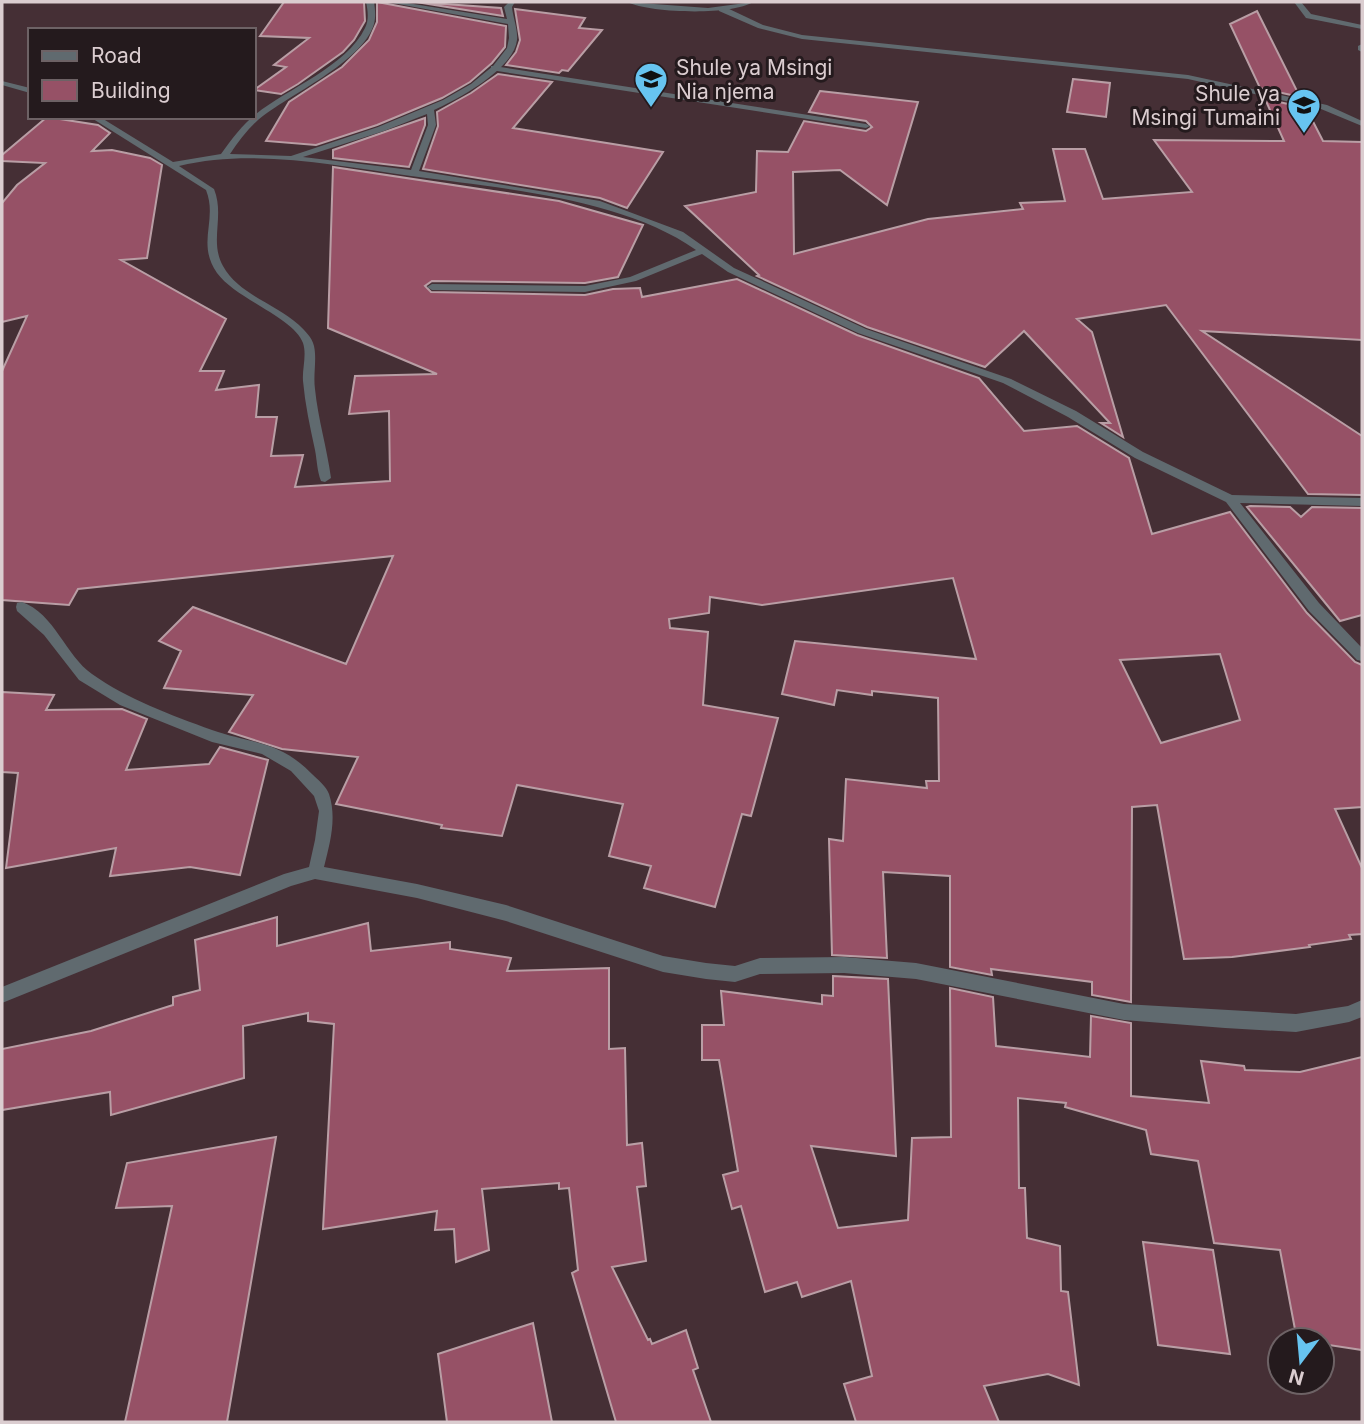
<svg xmlns="http://www.w3.org/2000/svg" width="1364" height="1424" font-family="Inter,sans-serif">
  <rect width="100%" height="100%" fill="#452f35"/>
  <path fill="#965166" stroke="#b99ea5" stroke-width="2" fill-rule="evenodd" d="M 284,2 L 364,2 L 365,21 L 354,40 L 343,52 L 298,84 L 281,94 L 254,90 L 286,67 L 274,65 L 309,38 L 260,36 Z
    M 377,2 L 506,26 L 505,47 L 492,63 L 470,82 L 442,98 L 377,125 L 316,145 L 266,141 L 289,102 L 342,67 L 369,40 L 377,22 Z
    M 416,2 L 501,8 L 503,16 Z
    M 515,9 L 585,18 L 579,28 L 602,30 L 568,71 L 562,70 L 559,73 L 506,65 L 516,52 L 520,40 Z
    M 1257,11 L 1300,97 L 1260,88 L 1230,24 Z
    M 498,74 L 552,82 L 513,128 L 663,152 L 627,208 L 600,198 L 423,169 L 438,126 L 437,112 L 471,93 Z
    M 1073,79 L 1110,83 L 1106,117 L 1067,112 Z
    M 820,91 L 918,102 L 887,205 L 840,170 L 793,172 L 794,254 L 928,219 L 1023,209 L 1020,203 L 1065,201 L 1053,149 L 1085,149 L 1103,199 L 1192,192 L 1154,140 L 1284,141 L 1265,99 L 1306,108 L 1323,141 L 1362,142 L 1362,340 L 1202,331 L 1362,436 L 1362,495 L 1308,494 L 1166,305 L 1077,319 L 1092,332 L 1123,437 L 1101,423 L 1110,423 L 1024,331 L 985,367 L 867,327 L 757,276 L 759,275 L 685,206 L 756,192 L 757,151 L 788,152 L 804,121 L 866,131 L 872,127 L 866,121 L 809,112 Z
    M 47,117 L 98,125 L 110,133 L 92,151 L 112,150 L 150,158 L 162,165 L 147,258 L 121,260 L 226,319 L 200,371 L 224,371 L 216,390 L 259,385 L 256,417 L 277,417 L 271,456 L 303,455 L 295,487 L 390,481 L 389,411 L 349,414 L 355,376 L 437,374 L 328,328 L 333,167 L 559,201 L 643,225 L 618,277 L 585,283 L 432,281 L 425,286 L 431,292 L 585,295 L 613,289 L 640,288 L 642,297 L 737,279 L 857,335 L 979,378 L 1024,431 L 1077,426 L 1129,458 L 1152,534 L 1230,512 L 1307,613 L 1355,662 L 1362,665 L 1362,807 L 1335,809 L 1362,868 L 1362,934 L 1349,935 L 1351,939 L 1309,945 L 1310,947 L 1232,957 L 1184,959 L 1157,805 L 1132,807 L 1131,1002 L 1092,995 L 1092,982 L 991,969 L 992,975 L 950,967 L 950,876 L 883,872 L 887,958 L 832,955 L 829,839 L 843,841 L 846,779 L 927,788 L 926,781 L 939,781 L 938,698 L 872,691 L 872,695 L 837,690 L 834,705 L 782,694 L 795,641 L 976,659 L 953,578 L 762,605 L 710,597 L 709,613 L 669,619 L 670,628 L 708,632 L 703,705 L 778,718 L 751,816 L 742,814 L 715,907 L 644,888 L 651,866 L 609,856 L 623,804 L 517,785 L 502,836 L 441,828 L 442,825 L 336,804 L 358,757 L 282,749 L 229,732 L 253,695 L 164,688 L 181,651 L 159,641 L 193,607 L 346,664 L 393,556 L 78,589 L 69,605 L 2,600 L 2,371 L 27,316 L 2,322 L 2,203 L 17,185 L 45,163 L 2,161 L 2,155 ZM 1220,654 L 1240,720 L 1161,743 L 1120,660 Z
    M 425,118 L 425,125 L 409,167 L 333,158 L 333,150 Z
    M 1250,506 L 1290,507 L 1301,517 L 1312,507 L 1362,508 L 1362,615 L 1340,621 L 1247,507 Z
    M 2,692 L 54,695 L 46,710 L 122,709 L 147,719 L 126,770 L 209,764 L 220,747 L 268,760 L 240,875 L 190,867 L 110,876 L 116,848 L 6,868 L 18,773 L 2,772 Z
    M 277,917 L 277,946 L 368,923 L 371,951 L 450,942 L 450,949 L 511,958 L 507,971 L 609,968 L 609,1049 L 625,1048 L 627,1145 L 642,1143 L 646,1186 L 637,1187 L 646,1261 L 612,1267 L 648,1340 L 650,1339 L 652,1344 L 686,1330 L 698,1368 L 693,1370 L 711,1422 L 616,1422 L 572,1273 L 578,1270 L 569,1188 L 559,1189 L 559,1183 L 482,1189 L 489,1250 L 456,1262 L 454,1229 L 435,1230 L 437,1211 L 323,1229 L 334,1024 L 308,1021 L 308,1013 L 243,1026 L 244,1078 L 111,1115 L 110,1092 L 2,1110 L 2,1049 L 91,1031 L 173,1005 L 173,997 L 200,990 L 195,940 Z
    M 833,976 L 888,979 L 896,1156 L 811,1146 L 838,1228 L 908,1220 L 912,1138 L 951,1137 L 950,988 L 993,997 L 996,1046 L 1090,1057 L 1091,1016 L 1131,1023 L 1131,1096 L 1209,1103 L 1201,1061 L 1244,1066 L 1245,1070 L 1300,1072 L 1362,1057 L 1362,1350 L 1322,1344 L 1322,1340 L 1297,1340 L 1280,1250 L 1214,1243 L 1198,1161 L 1151,1154 L 1146,1130 L 1065,1107 L 1066,1103 L 1018,1098 L 1019,1188 L 1025,1188 L 1027,1238 L 1060,1246 L 1061,1291 L 1068,1292 L 1079,1385 L 1048,1374 L 984,1386 L 999,1422 L 856,1422 L 844,1384 L 872,1376 L 851,1281 L 802,1297 L 797,1282 L 765,1292 L 741,1206 L 732,1209 L 723,1175 L 738,1171 L 719,1060 L 702,1060 L 702,1025 L 724,1025 L 721,991 L 822,1004 L 822,995 L 833,996 Z
    M 276,1137 L 227,1422 L 125,1422 L 172,1206 L 116,1208 L 127,1163 Z
    M 1143,1242 L 1213,1250 L 1230,1354 L 1158,1345 Z
    M 533,1323 L 552,1422 L 447,1422 L 438,1354 Z"/>
  <g fill="none" stroke-linecap="round" stroke-linejoin="round">
    <path fill="#606a6f" fill-rule="evenodd" d="M 719,7 L 725,7 L 763,25 L 802,35 L 1188,75 L 1327,105 L 1362,121 L 1362,126 L 1321,109 L 1188,79 L 802,39 L 758,28 L 719,11 Z
      M 494,66 L 866,124 L 870,126 L 866,128 L 491,70 L 491,66 Z"/>
    <path fill="#606a6f" fill-rule="evenodd" d="M 366,2 L 374,2 C 375,9 376,16 374,24 C 363,62 288,95 258,120 C 247,130 238,142 230,154 L 291,156 L 378,127 L 443,100 L 471,84 L 493,66 L 507,48 L 509,38 L 508,24 L 387,2 L 401,2 L 507,19 L 504,7 L 509,2 L 515,2 L 512,7 C 513,18 518,29 517,40 C 514,69 458,99 434,110 L 436,125 L 419,171 L 600,201 L 683,232 L 734,268 L 866,329 L 1011,379 L 1076,411 L 1143,452 L 1232,495 L 1362,498 L 1362,506 L 1240,503 L 1319,603 L 1362,648 L 1362,661 L 1357,660 L 1309,611 L 1226,502 L 1135,458 L 1068,417 L 1003,383 L 858,333 L 728,272 L 702,254 L 636,281 L 585,292 L 432,290 L 427,287 L 432,284 L 585,286 L 630,277 L 696,250 C 623,198 499,188 411,176 C 336,166 254,148 179,166 L 214,189 C 225,216 209,241 223,266 C 239,295 275,303 299,325 C 305,331 312,337 314,346 C 317,359 313,375 315,389 C 318,419 327,448 331,478 L 325,482 L 321,481 C 317,471 317,460 315,450 C 310,427 305,404 303,381 C 302,369 307,355 303,343 C 294,318 236,299 217,273 C 196,243 218,220 206,190 L 90,117 L 100,117 L 173,162 L 221,154 C 231,140 243,124 256,114 C 287,89 347,66 365,28 C 369,20 368,11 366,2 ZM 427,114 L 428,125 L 411,170 L 303,157 L 384,131 Z
      M 627,2 L 708,8 L 753,2 C 731,16 650,13 627,2 Z
      M 1294,2 L 1301,2 L 1311,14 L 1362,25 L 1362,29 L 1306,18 Z
      M 1362,44 L 1362,52 L 1358,50 L 1358,46 Z
      M 2,81 L 30,88 L 30,93 L 2,85 Z
      M 22,602 C 54,613 66,656 92,674 C 127,699 171,715 212,730 C 252,744 279,740 312,774 C 318,780 326,786 329,794 C 337,818 330,843 324,867 L 417,884 L 506,905 L 663,956 L 706,963 L 735,966 L 760,958 L 844,957 L 916,963 L 1124,1004 L 1296,1014 L 1348,1006 L 1362,1000 L 1362,1017 L 1349,1022 L 1296,1032 L 1225,1028 L 1124,1020 L 916,979 L 844,973 L 760,974 L 735,982 L 706,979 L 663,972 L 506,921 L 417,898 L 315,879 L 291,886 L 2,1003 L 2,987 L 284,874 L 309,867 L 315,840 L 319,811 L 314,796 L 291,771 L 262,754 L 212,742 L 120,705 L 79,680 L 44,635 L 17,611 L 16,607 L 17,603 Z"/>
  </g>
  <defs>
    <symbol id="school-pin" viewBox="-11 -11 22 30"><path d="M0 17L-7.5 6A9.5 9.5 0 1 1 7.5 6Z" fill="#67c4f0" stroke="#241a1d"/><path d="M0-5L7-2L0 1L-7-2ZM-4 1L0 2.5L4 1V4Q0 6-4 4Z" fill="#111"/></symbol>
  </defs>
  <g fill-rule="evenodd">
    <use href="#school-pin" x="632" y="60" width="38" height="52"/>
    <use href="#school-pin" x="1285" y="86" width="38" height="52"/>
  </g>
  <g text-anchor="middle" dominant-baseline="central" stroke-width="6" stroke-linejoin="round" paint-order="stroke">
    <g font-size="21" fill="#dbcdd0" stroke="#241a1d" text-anchor="start">
      <text x="676" y="67">Shule ya Msingi<tspan x="676" dy="24">Nia njema</tspan></text>
      <text x="1280" y="93" text-anchor="end">Shule ya<tspan x="1280" dy="24">Msingi Tumaini</tspan></text>
    </g>
  </g>
  <rect width="1364" height="1424" fill="none" stroke="#dbcdd0" stroke-width="7"/>
  <rect x="28" y="28" width="228" height="91" fill="#241a1d" stroke="#6d6265" stroke-width="2"/>
  <rect x="42" y="51" width="35" height="10" fill="#606a6f" stroke="#6d6265" stroke-width="2"/>
  <text x="91" y="63" font-size="21" fill="#dbcdd0">Road</text>
  <rect x="42" y="80" width="35" height="21" fill="#965166" stroke="#6d6265" stroke-width="2"/>
  <text x="91" y="98" font-size="21" fill="#dbcdd0">Building</text>
  <g transform="translate(1301 1361) rotate(196)"><circle r="33" fill="#241a1d" stroke="#6d6265" stroke-width="2"/>
  <path d="M0-5L12 26L0 18L-12 26Z" fill="#67c4f0"/>
  <text y="-10" font-size="19" font-weight="bold" text-anchor="middle" fill="#dbcdd0">N</text>
  </g>
</svg>
